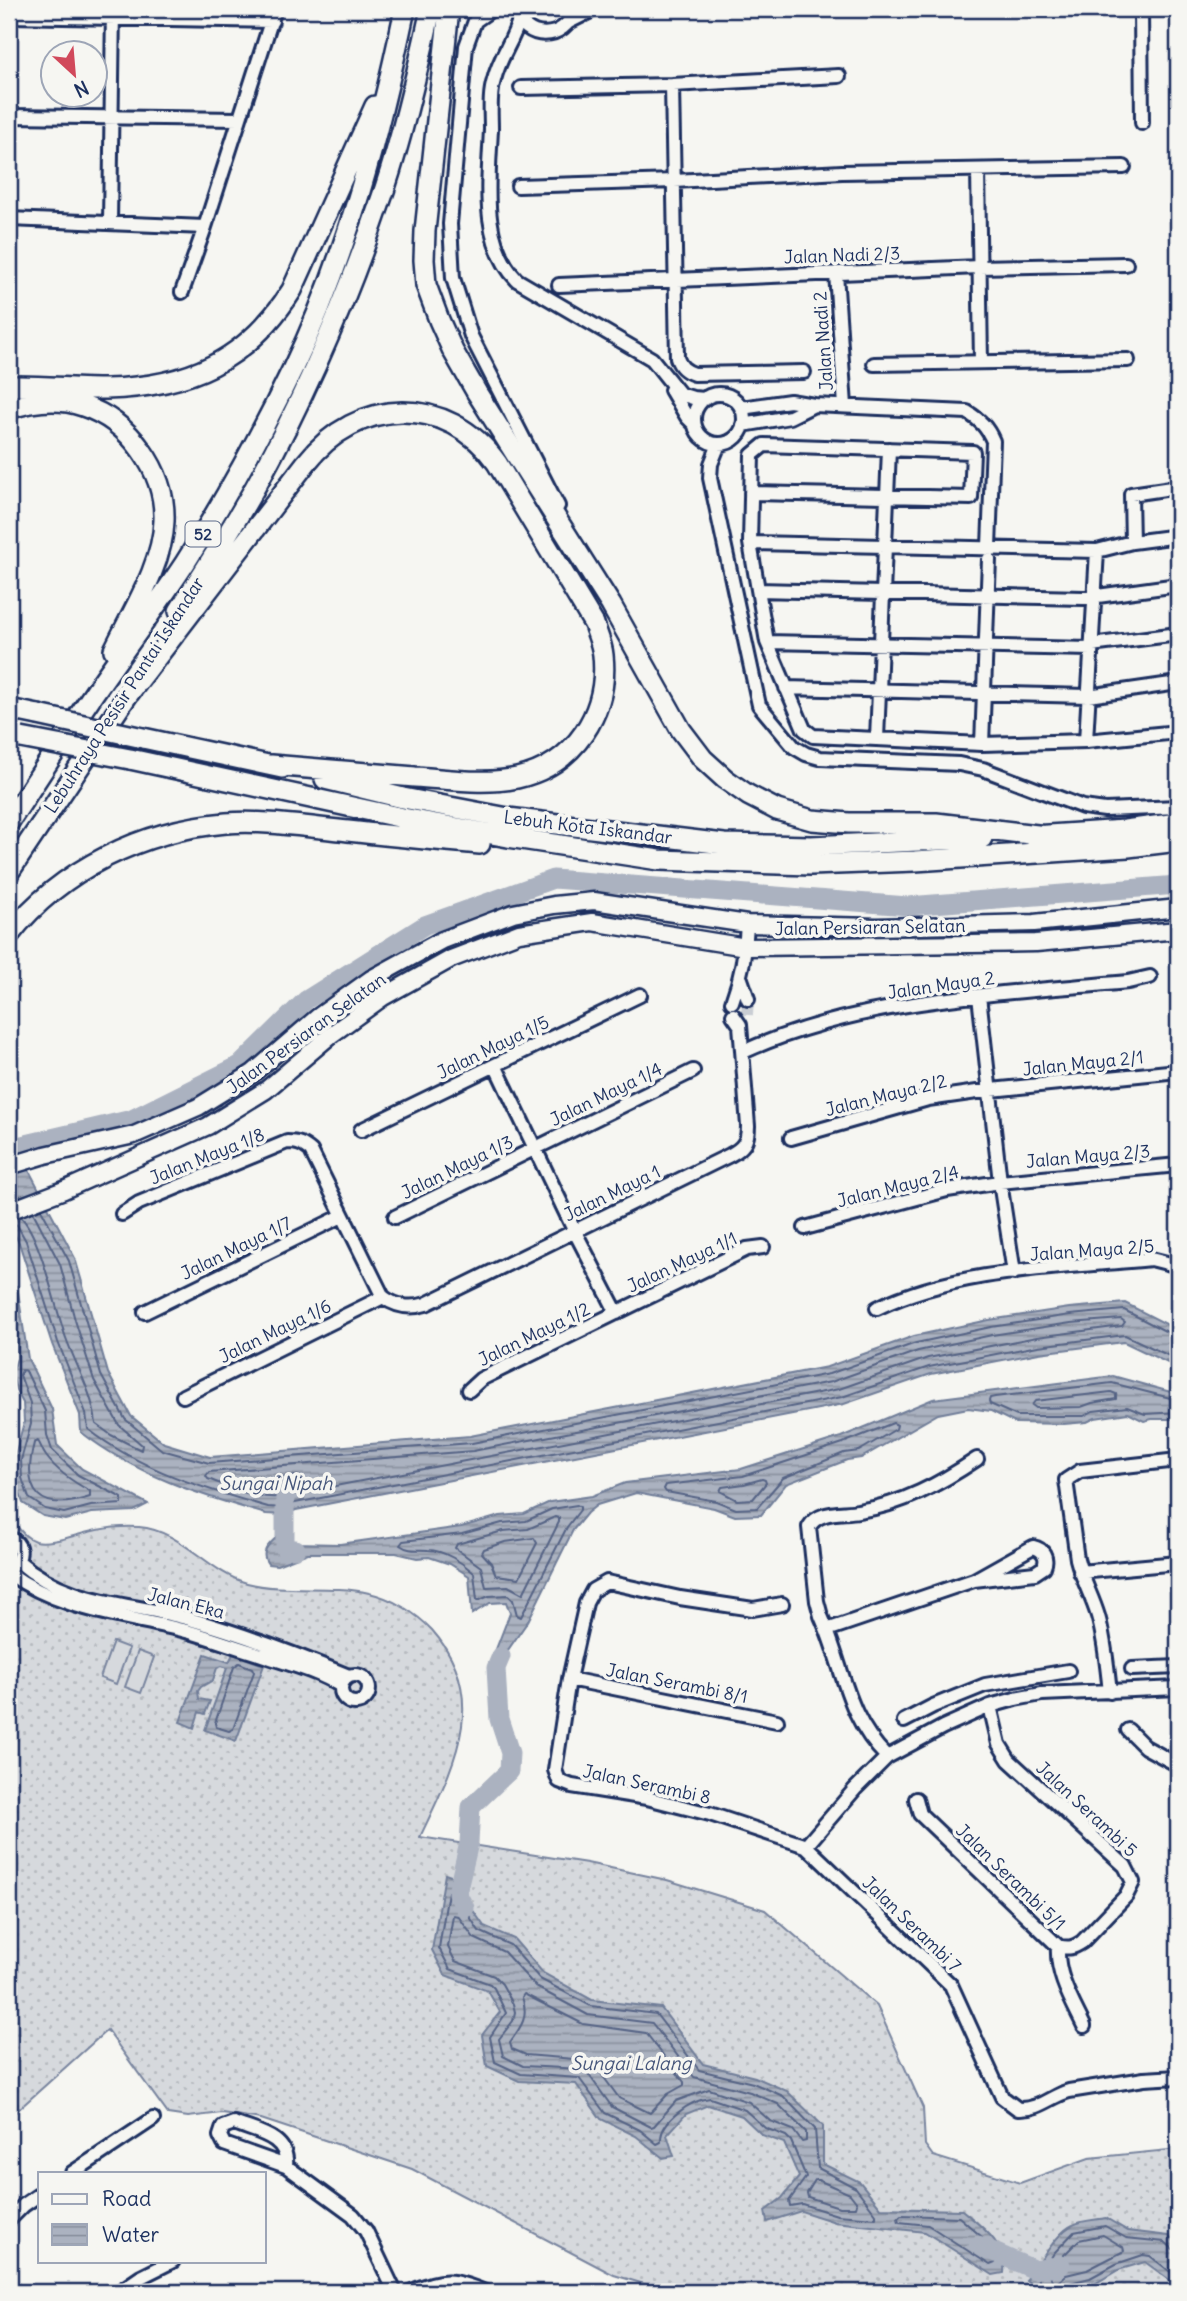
<svg xmlns="http://www.w3.org/2000/svg" width="1187" height="2301" font-family="Delius,sans-serif">
  <defs>
    <pattern id="grass-dots" width="8" height="8" patternUnits="userSpaceOnUse" patternTransform="scale(1.75)"><rect width="8" height="8" fill="#d6d9dd"/><path d="M2 2h.1M6 6h.1" fill="none" stroke="#b7bbc0" stroke-width="1.8" stroke-linecap="round"/></pattern>
    <pattern id="water-rules" width="6" height="5" patternUnits="userSpaceOnUse" patternTransform="scale(1.75)"><rect width="6" height="5" fill="#abb2c0"/><path d="M0 2.5h6" fill="none" stroke="#8a919f"/></pattern>
  </defs>
  <rect width="100%" height="100%" fill="#f6f6f2"/>
  <filter id="ink" filterUnits="userSpaceOnUse"><feTurbulence type="fractalNoise" baseFrequency=".0143" numOctaves="2"/><feDisplacementMap in="SourceGraphic" scale="14" xChannelSelector="R" yChannelSelector="G"/><feConvolveMatrix kernelMatrix="1 2 1 2 8 2 1 2 1" color-interpolation-filters="sRGB"/></filter>
  <g filter="url(#ink)">
    <path fill="url(#grass-dots)" stroke="#78849e" stroke-width="2" d="M 15,1524 C 21,1531 26,1538 35,1541 C 51,1545 80,1533 97,1530 C 112,1527 125,1526 139,1527 C 181,1530 208,1572 247,1583 C 285,1593 329,1584 369,1593 C 392,1598 416,1613 432,1630 C 492,1698 453,1767 420,1837 L 587,1863 L 667,1880 L 765,1910 L 877,2006 L 923,2108 L 925,2145 L 933,2156 L 1020,2183 L 1089,2158 L 1178,2149 L 1178,2292 L 671,2292 L 614,2275 L 412,2169 L 261,2119 L 222,2113 L 188,2117 L 168,2114 L 107,2030 L 9,2118 L 9,1526 Z"/>
    <path fill="#d6d9dd" stroke="#78849e" stroke-width="2" d="M 113,1642 L 129,1648 L 116,1684 L 100,1678 Z
      M 138,1651 L 154,1657 L 141,1693 L 125,1687 Z"/>
    <path fill="url(#water-rules)" stroke="#717e99" stroke-width="2" d="M 9,1136 L 12,1138 L 75,1258 L 108,1373 L 131,1416 L 164,1443 L 210,1457 L 470,1436 L 827,1367 L 914,1336 L 989,1320 L 1069,1308 L 1125,1303 L 1178,1330 L 1178,1368 L 1124,1342 L 1039,1353 L 931,1374 L 844,1404 L 296,1510 L 284,1515 L 266,1514 C 199,1495 136,1475 81,1432 L 80,1415 L 52,1344 L 19,1243 L 9,1224 Z
      M 17,1285 L 28,1359 L 52,1409 L 57,1445 L 82,1469 L 148,1504 L 134,1511 L 92,1513 L 65,1520 L 43,1516 L 23,1503 L 15,1479 L 14,1459 L 24,1422 L 23,1403 L 16,1390 L 12,1374 L 17,1358 Z
      M 1113,1376 L 1178,1394 L 1178,1419 L 1152,1419 L 1144,1421 L 1128,1413 L 1095,1418 L 1087,1422 L 1064,1424 L 1015,1423 L 991,1411 L 968,1408 L 938,1414 L 861,1458 L 847,1460 L 786,1484 L 761,1515 L 735,1516 L 714,1508 L 636,1493 L 597,1505 L 587,1513 L 573,1530 L 528,1621 L 508,1650 L 497,1682 L 491,1662 L 510,1613 L 506,1602 L 490,1603 L 472,1614 L 469,1576 L 450,1564 L 429,1557 L 417,1558 L 396,1553 L 308,1553 L 277,1565 L 268,1564 C 259,1552 269,1544 278,1536 L 290,1535 L 295,1543 L 340,1544 L 461,1527 L 500,1516 L 524,1514 L 550,1502 L 592,1496 L 625,1483 L 741,1469 L 841,1437 L 933,1399 Z
      M 205,1654 L 229,1662 L 233,1654 L 264,1665 L 236,1741 L 205,1730 L 227,1668 L 222,1666 L 217,1668 L 213,1680 L 201,1687 L 198,1691 L 199,1699 L 210,1701 L 205,1714 L 199,1712 L 194,1728 L 180,1722 Z
      M 445,1874 L 457,1878 L 465,1899 L 484,1926 L 514,1939 L 543,1973 L 592,2000 L 661,2008 L 703,2064 L 755,2077 L 787,2091 L 823,2126 L 823,2164 L 860,2182 L 881,2208 L 962,2210 C 982,2227 1007,2244 1004,2273 L 993,2275 L 925,2232 L 835,2222 L 801,2211 L 767,2222 L 765,2211 L 782,2198 L 799,2177 L 784,2143 L 762,2135 L 742,2116 L 708,2105 L 686,2114 L 667,2135 L 674,2156 L 663,2158 L 636,2136 L 601,2119 L 576,2084 L 519,2081 L 487,2066 L 482,2035 L 500,2012 L 488,1991 L 445,1975 L 432,1950 Z
      M 1106,2218 L 1128,2231 L 1169,2236 L 1178,2245 L 1178,2286 L 1145,2262 L 1118,2270 L 1093,2285 L 1055,2292 L 1042,2292 L 1026,2280 C 1039,2266 1056,2232 1073,2225 C 1082,2220 1096,2220 1106,2218 Z"/>
    <g fill="none" stroke-linecap="round" stroke-linejoin="round">
      <path stroke="#556385" stroke-width="2" d="M 41,1209 L 69,1261 L 101,1375 L 125,1419 L 162,1450 L 209,1463 L 472,1443 L 829,1374 L 916,1343 L 991,1327 L 1070,1315 L 1124,1310 L 1173,1335 L 1178,1336
        M 21,1217 C 41,1237 55,1308 66,1338 C 76,1366 93,1393 96,1424 L 111,1435 L 141,1450 L 142,1445 L 119,1425 L 94,1380 L 75,1320 L 60,1264 L 33,1212
        M 9,1222 L 17,1225 L 26,1241 L 58,1342 L 86,1413 L 88,1429 C 140,1470 205,1489 268,1507 L 283,1508 L 295,1503 L 842,1397 L 929,1367 L 1038,1346 L 1125,1335 L 1178,1360
        M 1121,1319 L 1125,1322 L 1122,1326 L 1037,1337 L 928,1358 L 839,1389 L 294,1494 C 265,1504 235,1489 208,1479 L 206,1476 L 209,1472 L 473,1451 L 831,1382 L 918,1351 L 992,1335 L 1071,1323 Z
        M 22,1370 L 26,1371 L 45,1411 L 47,1435 L 52,1450 L 78,1475 L 122,1498 L 122,1504 L 91,1506 L 64,1513 L 45,1509 L 29,1498 L 22,1478 L 21,1460 L 31,1424 L 30,1403 L 20,1375 Z
        M 1111,1392 L 1116,1394 L 1116,1399 L 1092,1403 L 1081,1407 L 1036,1408 L 1032,1405 L 1035,1401 Z
        M 1178,1400 L 1112,1383 L 995,1397 L 990,1398 L 989,1401 L 990,1404 L 1017,1416 L 1084,1416 L 1093,1411 L 1127,1407 L 1145,1414 L 1178,1412
        M 893,1423 L 897,1425 L 896,1429 L 859,1451 L 844,1453 L 783,1478 L 757,1508 L 736,1509 L 716,1501 L 666,1492 L 664,1489 L 666,1485 L 743,1476 L 843,1443 Z
        M 38,1441 C 41,1445 42,1451 46,1456 C 57,1471 73,1482 90,1491 L 90,1497 C 40,1513 21,1494 34,1443 Z
        M 298,1476 L 301,1478 L 300,1482 C 285,1486 273,1492 260,1483 L 262,1479 Z
        M 762,1479 L 765,1480 L 766,1483 L 753,1499 L 737,1500 L 720,1491 L 722,1487 L 744,1484 Z
        M 577,1505 L 580,1507 L 580,1510 L 567,1527 L 521,1617 L 517,1615 L 513,1600 L 508,1595 L 489,1596 L 480,1600 L 477,1600 L 474,1573 C 463,1563 444,1550 428,1550 C 417,1549 410,1552 400,1545 L 403,1541 L 462,1534 L 502,1523 L 526,1521 L 552,1509 Z
        M 555,1517 L 559,1518 L 559,1522 L 523,1594 L 508,1586 L 486,1587 L 481,1567 L 455,1548 L 457,1544 L 503,1531 L 528,1529 Z
        M 534,1538 L 537,1543 L 519,1578 L 496,1575 L 491,1563 L 482,1553 L 484,1549 L 505,1542 Z
        M 239,1663 L 252,1668 L 254,1672 L 233,1729 L 229,1731 L 216,1727 L 215,1723 L 234,1667 Z
        M 452,1889 L 479,1931 L 510,1945 L 540,1979 L 591,2006 L 656,2014 L 699,2070 L 753,2083 L 783,2096 L 815,2129 L 818,2168 L 856,2188 L 876,2214 L 876,2218 L 837,2215 L 802,2204 L 790,2206 L 789,2201 L 806,2177 L 791,2141 L 786,2136 L 765,2128 L 745,2110 L 710,2098 C 691,2100 659,2121 661,2142 L 657,2144 L 640,2130 L 605,2113 L 579,2078 L 521,2074 L 495,2062 L 490,2037 L 506,2013 L 494,1988 L 490,1984 L 450,1969 L 439,1948 L 448,1892 Z
        M 453,1915 L 458,1916 L 474,1938 L 504,1952 L 536,1987 L 588,2015 L 652,2023 L 694,2077 L 750,2092 L 778,2104 L 806,2132 L 806,2141 L 802,2142 L 793,2130 L 770,2121 L 749,2102 L 709,2089 L 676,2101 L 654,2126 L 651,2127 L 612,2107 L 589,2075 L 582,2069 L 523,2066 L 503,2056 L 499,2039 L 513,2021 L 515,2012 L 513,2004 L 502,1984 L 494,1976 L 455,1961 L 448,1947 Z
        M 524,1994 L 583,2024 L 646,2033 L 684,2082 L 684,2085 L 668,2094 L 650,2113 L 619,2098 L 597,2068 L 586,2060 L 526,2055 L 512,2049 L 510,2042 C 522,2026 529,2016 522,1997 Z
        M 815,2180 L 818,2180 L 850,2194 L 857,2203 L 856,2207 L 839,2207 L 808,2197 L 807,2193 Z
        M 901,2215 L 959,2217 L 990,2244 L 995,2263 L 990,2265 L 928,2225 L 899,2222 L 898,2218 Z
        M 1103,2235 L 1123,2247 L 1124,2251 L 1087,2270 L 1066,2275 L 1057,2283 L 1053,2283 L 1050,2275 L 1061,2258 L 1079,2240 Z
        M 1046,2292 L 1045,2286 L 1039,2281 L 1039,2277 L 1054,2253 L 1074,2232 L 1105,2226 L 1126,2238 L 1165,2242 L 1173,2249 L 1178,2249
        M 1065,2292 L 1066,2287 L 1070,2283 L 1090,2278 L 1116,2264 L 1143,2255 L 1150,2256 L 1178,2278"/>
      <path stroke="#abb2c0" stroke-width="19" d="M 9,1148 L 132,1119 L 240,1065 L 306,1000 L 425,925 L 553,879 L 908,906 L 1178,885
        M 285,1489 L 285,1549 L 296,1549
        M 465,1908 L 457,1893 L 469,1843 L 471,1807 L 509,1771 L 510,1753 L 499,1719 L 496,1668 L 501,1656
        M 978,2245 L 1035,2270 L 1061,2265"/>
      <path stroke="#caced4" stroke-width="12" stroke-dasharray="12 6" stroke-linecap="butt" d="M 747,1015 L 748,999"/>
      <defs>
        <path id="minor" d="M 492,9 L 475,21 L 466,46 L 450,224 L 453,278 L 471,336 L 558,506
          M 516,9 C 522,42 567,42 574,9
          M 1141,9 L 1142,123
          M 9,16 L 272,21
          M 519,20 C 513,41 499,58 494,80 C 489,95 491,113 491,129 C 489,178 479,241 517,280 L 652,359 L 680,394 L 693,398 L 705,399
          M 569,22 L 595,9
          M 672,85 L 677,358 C 680,367 685,371 694,374 L 804,372
          M 521,88 L 672,85 L 839,76
          M 9,116 L 239,119
          M 978,170 L 981,362
          M 518,186 L 674,181 L 842,172 L 1124,167
          M 9,219 L 205,227
          M 110,222 L 113,9
          M 836,273 L 845,406
          M 559,285 L 979,267 L 1126,264
          M 182,292 L 205,227 L 275,9
          M 874,364 L 1128,360
          M 671,390 L 687,417 L 694,424
          M694 419a25 25 0 1 1 50 0a25 25 0 1 1-50 0Z
          M 814,405 L 967,412 C 980,420 987,427 993,441 L 989,547
          M 741,408 L 790,401 L 814,405 L 790,417 L 743,425
          M 719,444 L 711,464 L 710,478 L 759,705 L 794,747 L 806,754 L 820,758 L 959,764 L 983,769 L 1083,807 L 1105,810 L 1178,807
          M 751,493 L 971,498 L 973,452 L 764,445 L 752,455 L 750,543 L 767,642 L 804,729 L 813,736 L 982,744 L 1086,741
          M 1132,542 L 1178,536
          M 750,543 L 1097,551 L 1132,542 L 1131,494 L 1178,487
          M 1097,551 L 1086,741 L 1178,732
          M 758,590 L 1083,598 L 1178,585
          M 767,642 L 1091,649
          M 1091,645 L 1178,634
          M 786,688 L 1088,696 L 1178,683
          M 877,739 L 889,449
          M 982,744 L 989,559
          M 741,979 L 748,999
          M 979,996 L 1000,1182 L 1014,1273
          M 732,1002 C 742,975 746,952 747,924
          M 743,1052 C 862,998 999,994 1128,982 L 1150,977
          M 495,1065 L 574,1230 L 617,1313
          M 361,1130 L 640,995
          M 791,1138 L 928,1099 L 991,1090 L 1178,1071
          M 122,1214 L 139,1203 L 287,1142 C 298,1142 303,1144 311,1151 L 383,1297 C 397,1307 410,1309 426,1304 L 730,1155 C 743,1148 748,1142 748,1126 L 740,1025 L 733,1015
          M 395,1217 L 693,1071
          M 805,1228 L 947,1190 L 1000,1182 L 1178,1165
          M 877,1308 C 958,1269 1062,1268 1151,1259 L 1171,1264
          M 145,1312 L 342,1216
          M 469,1390 L 481,1379 L 747,1249 L 763,1247
          M 183,1396 L 383,1297
          M 9,1538 C 22,1543 23,1556 13,1565
          M 18,1561 C 69,1606 132,1602 193,1620 C 246,1635 298,1655 349,1676
          M 1080,1572 L 1178,1563
          M 9,1573 C 62,1612 129,1616 190,1632 C 214,1639 238,1648 262,1655 C 289,1664 317,1671 341,1686
          M 782,1604 L 753,1609 L 680,1598 L 607,1582 L 593,1590 L 586,1603 L 569,1679 L 555,1770 L 559,1781 L 572,1786 L 647,1798 L 710,1814 L 806,1846 L 951,1985 L 1002,2097 L 1018,2109 C 1039,2110 1051,2096 1069,2091 L 1144,2079 L 1178,2077
          M 827,1630 L 974,1580 L 1033,1547 C 1043,1549 1048,1557 1044,1567 L 1035,1573 L 974,1580
          M 1132,1669 L 1178,1667
          M341 1689a14 14 0 1 1 28 0a14 14 0 1 1-28 0Z
          M 569,1679 L 777,1721
          M 1110,1692 C 1107,1666 1105,1640 1098,1616 C 1092,1596 1082,1579 1077,1559 L 1066,1480 L 1080,1471 L 1178,1460
          M 904,1721 L 933,1706 L 985,1685 L 1068,1671
          M 1128,1730 L 1145,1747 L 1178,1765
          M 887,1757 C 845,1715 844,1667 821,1616 L 817,1601 L 809,1527 C 819,1510 841,1514 858,1511 C 902,1505 941,1483 977,1459
          M 916,1799 L 920,1814 L 1058,1946 C 1068,1949 1073,1948 1082,1942 L 1126,1896 L 1133,1882 L 1125,1866 L 1009,1760 L 999,1744 L 990,1706
          M 806,1846 L 855,1789 L 887,1757 L 943,1727 L 990,1706 L 1015,1699 L 1042,1694 L 1178,1688
          M 1058,1946 C 1056,1975 1072,2001 1084,2026
          M 286,2166 C 289,2136 256,2132 234,2123 L 223,2127 L 220,2136 L 224,2144 L 286,2166 L 353,2215 L 366,2231 L 395,2292
          M 72,2173 L 153,2119
          M 9,2220 L 24,2205 L 40,2194
          M 119,2292 L 141,2277 L 173,2261
          M 410,2292 C 442,2277 454,2279 485,2292"/>
        <path id="tertiary" d="M 9,1166 L 45,1155 L 134,1135 L 198,1107 L 253,1073 L 318,1017 L 371,979 L 442,940 L 513,913 L 554,905 L 594,901 L 747,924 L 877,927 L 1034,923 L 1178,908
          M 9,1211 L 64,1190 L 208,1126 L 266,1090 L 332,1034 L 383,997 L 451,959 L 519,933 L 592,922 L 746,947 L 1036,943 L 1178,930"/>
        <path id="trunk" d="M 449,9 L 425,231 L 424,260 L 426,285 L 439,320 L 453,351 L 477,393 L 611,605 L 681,730 L 703,759 L 725,779 L 748,795 L 777,810 L 812,820 L 849,823 L 936,823 L 1046,836
          M 9,386 C 41,385 74,389 106,389 C 188,387 247,361 292,290 L 375,106
          M 9,409 C 32,401 59,398 83,406 C 129,421 166,471 164,521 C 163,564 132,612 114,650
          M 179,611 C 206,567 235,525 259,480 C 310,387 351,289 385,188 C 404,130 418,69 431,9
          M 127,696 L 306,463 C 357,397 447,393 497,463 L 594,624 C 597,634 602,644 603,655 C 609,712 575,765 517,778 C 484,785 449,779 415,777 C 367,773 319,769 271,765
          M 9,709 L 38,715
          M 143,738 L 282,768
          M 130,759 L 403,818 L 508,837 L 659,860 L 811,865 L 915,861 L 1128,847 L 1178,841
          M 325,779 L 403,798 L 508,818 L 724,844 L 811,846 L 982,838
          M 9,822 C 37,779 65,736 94,693 C 124,650 156,607 185,563 C 225,500 261,435 293,368 C 348,254 379,132 405,9
          M 1033,836 L 1125,830 L 1178,823
          M 9,872 L 133,687
          M 9,935 C 61,869 143,830 226,823 C 266,820 307,827 348,831 C 392,836 436,840 480,844"/>
      </defs>
      <use href="#minor" stroke="#1b2f5e" stroke-width="18"/>
      <use href="#tertiary" stroke="#1b2f5e" stroke-width="21"/>
      <use href="#trunk" stroke="#1b2f5e" stroke-width="24"/>
      <use href="#minor" stroke="#f6f6f2" stroke-width="12"/>
      <use href="#tertiary" stroke="#f6f6f2" stroke-width="16"/>
      <use href="#trunk" stroke="#f6f6f2" stroke-width="19"/>
      <defs>
        <path id="trunk-bridge" d="M 38,715 L 143,738
          M 21,738 L 130,759"/>
      </defs>
      <use href="#trunk-bridge" stroke="#1b2f5e" stroke-width="24" stroke-linecap="butt"/>
      <use href="#trunk-bridge" stroke="#f6f6f2" stroke-width="19"/>
    </g>
  </g>
  <g text-anchor="middle" dominant-baseline="central" stroke-width="7" stroke-linejoin="round" paint-order="stroke">
    <rect fill="#f6f6f2" stroke="#5d6b8a" stroke-width="2" x="185.5" y="521.5" width="35" height="25" rx="5"/>
    <g font-size="16" font-weight="bold" fill="#1b2f5e">
      <text x="203" y="534">52</text>
    </g>
    <g font-size="18" fill="#1b2f5e" stroke="#f6f6f2">
      <text transform="translate(842 255) rotate(-2)">Jalan Nadi 2/3</text>
      <text transform="translate(823 341) rotate(-94)">Jalan Nadi 2</text>
      <text transform="translate(124 695) rotate(-57)">Lebuhraya Pesisir Pantai Iskandar</text>
      <text transform="translate(588 827) rotate(7)">Lebuh Kota Iskandar</text>
      <text transform="translate(870 927) rotate(-1)">Jalan Persiaran Selatan</text>
      <text transform="translate(941 985) rotate(-8)">Jalan Maya 2</text>
      <text transform="translate(306 1033) rotate(-36)">Jalan Persiaran Selatan</text>
      <text transform="translate(493 1047) rotate(-26)">Jalan Maya 1/5</text>
      <text transform="translate(1083 1063) rotate(-6)">Jalan Maya 2/1</text>
      <text transform="translate(606 1094) rotate(-26)">Jalan Maya 1/4</text>
      <text transform="translate(886 1095) rotate(-14)">Jalan Maya 2/2</text>
      <text transform="translate(207 1156) rotate(-22)">Jalan Maya 1/8</text>
      <text transform="translate(1088 1156) rotate(-5)">Jalan Maya 2/3</text>
      <text transform="translate(457 1167) rotate(-26)">Jalan Maya 1/3</text>
      <text transform="translate(898 1186) rotate(-14)">Jalan Maya 2/4</text>
      <text transform="translate(612 1193) rotate(-26)">Jalan Maya 1</text>
      <text transform="translate(236 1248) rotate(-26)">Jalan Maya 1/7</text>
      <text transform="translate(1092 1250) rotate(-4)">Jalan Maya 2/5</text>
      <text transform="translate(682 1262) rotate(-25)">Jalan Maya 1/1</text>
      <text transform="translate(275 1331) rotate(-26)">Jalan Maya 1/6</text>
      <text transform="translate(534 1334) rotate(-26)">Jalan Maya 1/2</text>
      <text transform="translate(186 1603) rotate(14)">Jalan Eka</text>
      <text transform="translate(677 1683) rotate(11)">Jalan Serambi 8/1</text>
      <text transform="translate(647 1784) rotate(12)">Jalan Serambi 8</text>
      <text transform="translate(1087 1809) rotate(43)">Jalan Serambi 5</text>
      <text transform="translate(1011 1877) rotate(44)">Jalan Serambi 5/1</text>
      <text transform="translate(912 1924) rotate(44)">Jalan Serambi 7</text>
    </g>
    <g font-size="19" font-style="italic" fill="#46567b" stroke="#f6f6f2">
      <text x="276" y="1483">Sungai Nipah</text>
      <text x="631" y="2063">Sungai Lalang</text>
    </g>
  </g>
  <rect width="1187" height="2301" fill="none" stroke="#f6f6f2" stroke-width="35"/>
  <rect x="18" y="18" width="1152" height="2266" fill="none" stroke="#1b2f5e" stroke-width="2.5" filter="url(#ink)"/>
  <rect x="38" y="2172" width="228" height="91" fill="#f6f6f2" stroke="#9ea6b7" stroke-width="2"/>
  <rect x="52" y="2194" width="35" height="10" fill="#f6f6f2" stroke="#9ea6b7" stroke-width="2"/>
  <text x="102" y="2206" font-size="21" fill="#1b2f5e">Road</text>
  <rect x="52" y="2224" width="35" height="21" fill="url(#water-rules)" stroke="#9ea6b7" stroke-width="2"/>
  <text x="102" y="2242" font-size="21" fill="#1b2f5e">Water</text>
  <g transform="translate(74 74) rotate(154)"><circle r="33" fill="#f6f6f2" stroke="#9ea6b7" stroke-width="2"/>
  <path d="M0-5L12 26L0 18L-12 26Z" fill="#d1495b"/>
  <text y="-10" font-size="19" font-weight="bold" text-anchor="middle" fill="#1b2f5e">N</text>
  </g>
</svg>
